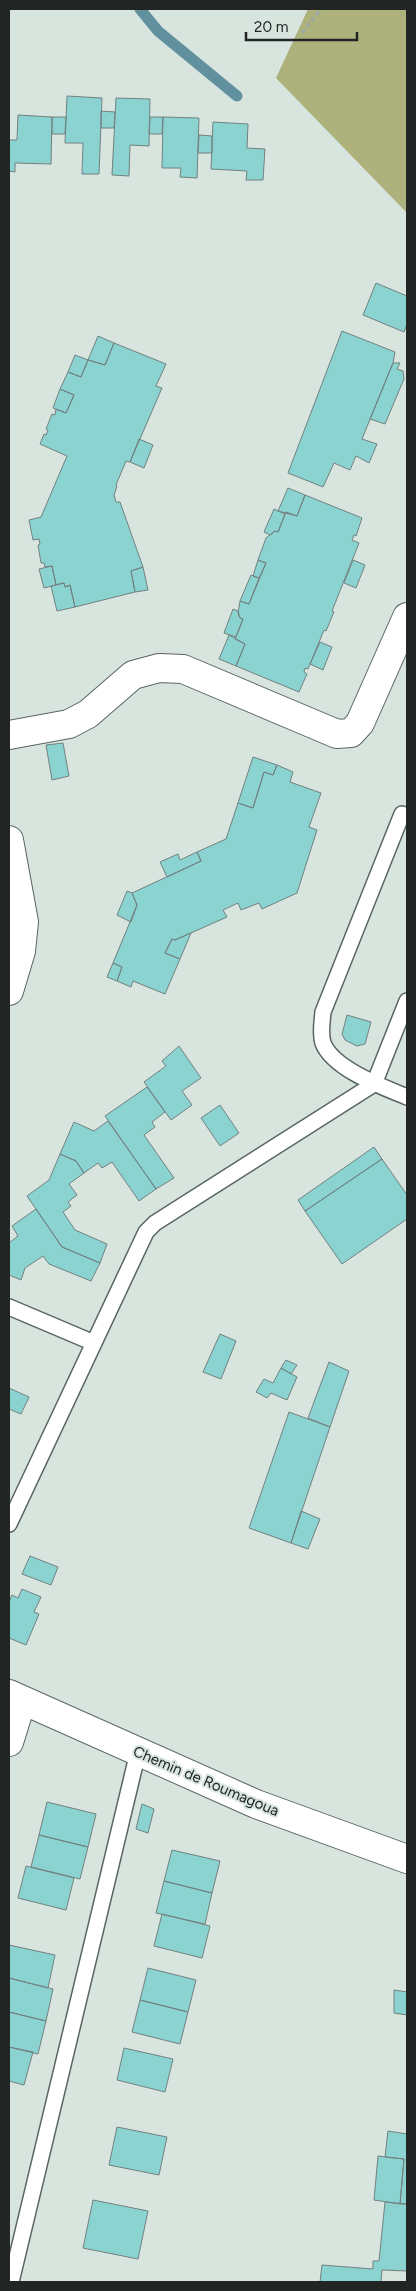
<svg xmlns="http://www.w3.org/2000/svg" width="416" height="2291" font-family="Figtree,sans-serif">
  <rect width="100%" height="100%" fill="#d7e5de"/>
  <path fill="#adb27c" d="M 308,9 L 407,9 L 407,213 L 276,78 Z"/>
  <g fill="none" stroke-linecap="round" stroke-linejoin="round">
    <path stroke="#61909e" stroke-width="11" d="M 140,9 L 158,31 L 237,96"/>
  </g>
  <path fill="#8ad3d1" stroke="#728180" d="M 67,96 L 102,98 L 99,174 L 82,174 L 83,143 L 65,143 Z
    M 116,98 L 150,99 L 149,146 L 130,145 L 129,176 L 112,175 Z
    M 101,111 L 115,112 L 114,128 L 101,128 Z
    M 18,115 L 52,117 L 51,164 L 15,163 L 15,172 L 9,171 L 9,140 L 17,140 Z
    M 52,117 L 66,117 L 65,134 L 52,134 Z
    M 150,117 L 163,117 L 162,134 L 149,134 Z
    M 163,117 L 199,118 L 197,178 L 180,177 L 181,168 L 162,168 Z
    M 213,122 L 248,124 L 247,148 L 265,149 L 263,180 L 246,180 L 247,171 L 211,169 Z
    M 199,135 L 212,136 L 212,153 L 198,153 Z
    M 376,283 L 407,296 L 407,324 L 404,332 L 363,315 Z
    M 342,331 L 395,352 L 393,363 L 362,439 L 377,444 L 369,463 L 356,456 L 350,470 L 334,463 L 323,487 L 288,473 Z
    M 98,336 L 114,343 L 105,365 L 88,360 Z
    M 114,343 L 166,364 L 156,386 L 162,388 L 130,462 L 126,461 L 116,485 L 117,486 L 114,495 L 116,502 L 120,502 L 143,567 L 131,571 L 135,592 L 75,607 L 70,585 L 65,587 L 64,583 L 56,585 L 52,566 L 45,567 L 44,563 L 41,563 L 38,545 L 40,544 L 39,539 L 33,540 L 29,520 L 41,517 L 67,456 L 40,444 L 44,434 L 46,435 L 48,430 L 46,429 L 52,414 L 55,415 L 56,409 L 66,413 L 74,395 L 60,389 L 68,372 L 81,377 L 88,360 L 105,365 Z
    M 75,355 L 88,360 L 81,377 L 68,372 Z
    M 393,363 L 400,363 L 397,369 L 403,371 L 404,379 L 385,424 L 370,419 Z
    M 60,389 L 74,395 L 66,413 L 53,408 Z
    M 139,439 L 153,445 L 144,468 L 130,462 Z
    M 288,488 L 305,495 L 297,516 L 278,511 Z
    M 305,495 L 362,518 L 356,536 L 354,535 L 352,540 L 359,543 L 332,611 L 334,612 L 326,631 L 324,630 L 308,669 L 305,668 L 304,672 L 307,674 L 299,692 L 236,666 L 245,644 L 235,639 L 243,619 L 240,618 L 238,613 L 240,601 L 249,604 L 266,563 L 258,560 L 266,538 L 275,531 L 278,532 L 286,512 L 297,516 Z
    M 274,509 L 285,514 L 278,532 L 275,531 L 270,535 L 264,532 Z
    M 258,560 L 266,563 L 259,578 L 253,576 Z
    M 353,560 L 365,565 L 356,588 L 344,583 Z
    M 52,566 L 56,585 L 44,588 L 39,569 Z
    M 143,567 L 148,590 L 135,592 L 131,571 Z
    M 251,575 L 259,578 L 249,604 L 240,601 Z
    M 64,583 L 65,587 L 70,585 L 75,607 L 57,611 L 51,586 Z
    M 233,609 L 238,611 L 240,618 L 243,619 L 236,637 L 224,633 Z
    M 229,635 L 245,644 L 236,666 L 219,659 Z
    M 320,642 L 332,647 L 323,670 L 310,664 Z
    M 63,743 L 69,776 L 52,780 L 46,745 Z
    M 253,757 L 277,765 L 273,775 L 264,772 L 253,808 L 238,803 Z
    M 277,765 L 293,772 L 290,782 L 321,793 L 309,827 L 317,830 L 297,893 L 262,909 L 259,903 L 241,910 L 238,903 L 223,910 L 227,917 L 175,940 L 172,939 L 165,953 L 180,959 L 165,994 L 133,981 L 131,987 L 117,981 L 122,967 L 113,963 L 137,905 L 132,893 L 201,861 L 197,852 L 226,839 L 238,803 L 253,808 L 264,772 L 273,775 Z
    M 197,852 L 201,861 L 167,877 L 160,862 L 178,854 L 180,860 Z
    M 127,891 L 132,893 L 137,905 L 131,922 L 117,915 Z
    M 191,933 L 180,959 L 165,953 L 172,939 L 175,940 Z
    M 113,963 L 122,967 L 117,981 L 107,977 Z
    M 347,1015 L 371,1022 L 365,1044 L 357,1046 L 345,1040 L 342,1034 Z
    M 179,1046 L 201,1078 L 182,1091 L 192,1105 L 171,1120 L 144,1082 L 166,1066 L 162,1061 Z
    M 147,1087 L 165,1112 L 152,1122 L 155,1127 L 144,1135 L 174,1178 L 156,1189 L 105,1116 Z
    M 220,1105 L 239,1133 L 220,1146 L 201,1118 Z
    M 108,1121 L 156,1189 L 139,1201 L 112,1162 L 102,1168 L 98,1163 L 84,1173 L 76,1161 L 60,1154 L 74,1122 L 94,1131 Z
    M 374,1147 L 382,1159 L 305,1211 L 298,1200 Z
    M 60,1154 L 76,1161 L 84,1173 L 69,1184 L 77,1195 L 68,1202 L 71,1206 L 63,1212 L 75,1230 L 107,1244 L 100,1263 L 62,1247 L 27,1196 L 49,1180 Z
    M 382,1159 L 407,1195 L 407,1219 L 342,1264 L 305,1211 Z
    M 36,1209 L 62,1247 L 100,1263 L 91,1281 L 49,1264 L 43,1256 L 25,1268 L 21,1280 L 9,1275 L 9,1243 L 18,1236 L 12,1226 Z
    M 220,1334 L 236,1341 L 221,1379 L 203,1372 Z
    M 286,1360 L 297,1365 L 291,1374 L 281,1368 Z
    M 329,1362 L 349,1371 L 330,1427 L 308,1418 Z
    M 281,1368 L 297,1377 L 287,1400 L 271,1393 L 267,1398 L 256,1392 L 264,1379 L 273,1383 Z
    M 9,1388 L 29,1397 L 21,1414 L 9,1409 Z
    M 289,1412 L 330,1427 L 291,1543 L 249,1528 Z
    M 301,1511 L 320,1519 L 308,1549 L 291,1543 Z
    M 30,1556 L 58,1567 L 51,1585 L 22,1574 Z
    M 22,1589 L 41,1597 L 34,1612 L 39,1614 L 26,1645 L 9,1638 L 9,1602 L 12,1595 L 18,1598 Z
    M 47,1802 L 96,1814 L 88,1847 L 39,1835 Z
    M 142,1804 L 154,1809 L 148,1833 L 136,1829 Z
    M 39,1835 L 88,1847 L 80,1879 L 31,1867 Z
    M 172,1850 L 220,1861 L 212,1893 L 164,1881 Z
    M 26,1866 L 74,1878 L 66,1910 L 18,1898 Z
    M 164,1881 L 212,1893 L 205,1924 L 156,1913 Z
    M 162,1914 L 210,1926 L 202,1958 L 154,1946 Z
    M 9,1945 L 55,1955 L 48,1988 L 9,1978 Z
    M 148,1968 L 196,1980 L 188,2012 L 140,2000 Z
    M 9,1978 L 53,1989 L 46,2021 L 9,2012 Z
    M 394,1990 L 407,1992 L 407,2015 L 394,2013 Z
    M 140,2000 L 188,2012 L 180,2044 L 132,2032 Z
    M 9,2012 L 46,2021 L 38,2054 L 9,2047 Z
    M 9,2047 L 33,2052 L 24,2085 L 9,2081 Z
    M 124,2048 L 173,2059 L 165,2092 L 117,2080 Z
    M 117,2127 L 167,2137 L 159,2175 L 109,2165 Z
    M 388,2131 L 407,2134 L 407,2204 L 400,2204 L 404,2159 L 385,2157 Z
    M 378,2156 L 404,2159 L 400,2204 L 374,2200 Z
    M 93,2200 L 148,2211 L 138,2259 L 83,2248 Z
    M 385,2202 L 407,2204 L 407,2271 L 382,2270 L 381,2282 L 320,2282 L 322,2265 L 373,2269 L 373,2261 L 379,2261 Z"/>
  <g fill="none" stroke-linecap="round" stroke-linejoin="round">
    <defs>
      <path id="service" d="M 402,814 L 323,1012 C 322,1023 320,1033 323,1043 C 333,1069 383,1087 407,1097
        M 9,1307 L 94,1343
        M 9,1524 L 146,1232 L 155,1223 L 374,1084 L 407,1001
        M 11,2282 L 138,1752"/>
      <path id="minor" d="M 9,735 L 69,724 L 88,714 L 133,675 L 159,668 L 183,669 L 337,734 L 351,733 L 360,723 L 407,617
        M 9,840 L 24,922 L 21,951 L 9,991
        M 9,1694 L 256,1804 L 407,1859
        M 9,1742 L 22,1700"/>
    </defs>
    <use href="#service" stroke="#596660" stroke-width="18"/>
    <use href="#minor" stroke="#596660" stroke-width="30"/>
    <path stroke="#9ca8a2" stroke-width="3" stroke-dasharray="5 2.5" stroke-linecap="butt" d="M 302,33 L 321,9"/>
    <use href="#service" stroke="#fff" stroke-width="15"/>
    <use href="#minor" stroke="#fff" stroke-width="28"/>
  </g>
  <g text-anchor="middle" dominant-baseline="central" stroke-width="4" stroke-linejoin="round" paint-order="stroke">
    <g font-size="15" fill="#212624" stroke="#d7e5de">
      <text transform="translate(206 1781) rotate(23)">Chemin de Roumagoua</text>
    </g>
  </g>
  <rect width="416" height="2291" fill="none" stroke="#212624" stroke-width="20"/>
  <path d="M246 32v8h111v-8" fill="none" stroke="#212624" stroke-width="2.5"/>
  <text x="254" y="32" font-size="15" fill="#212624" stroke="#d7e5de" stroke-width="4" paint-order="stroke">20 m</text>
</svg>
